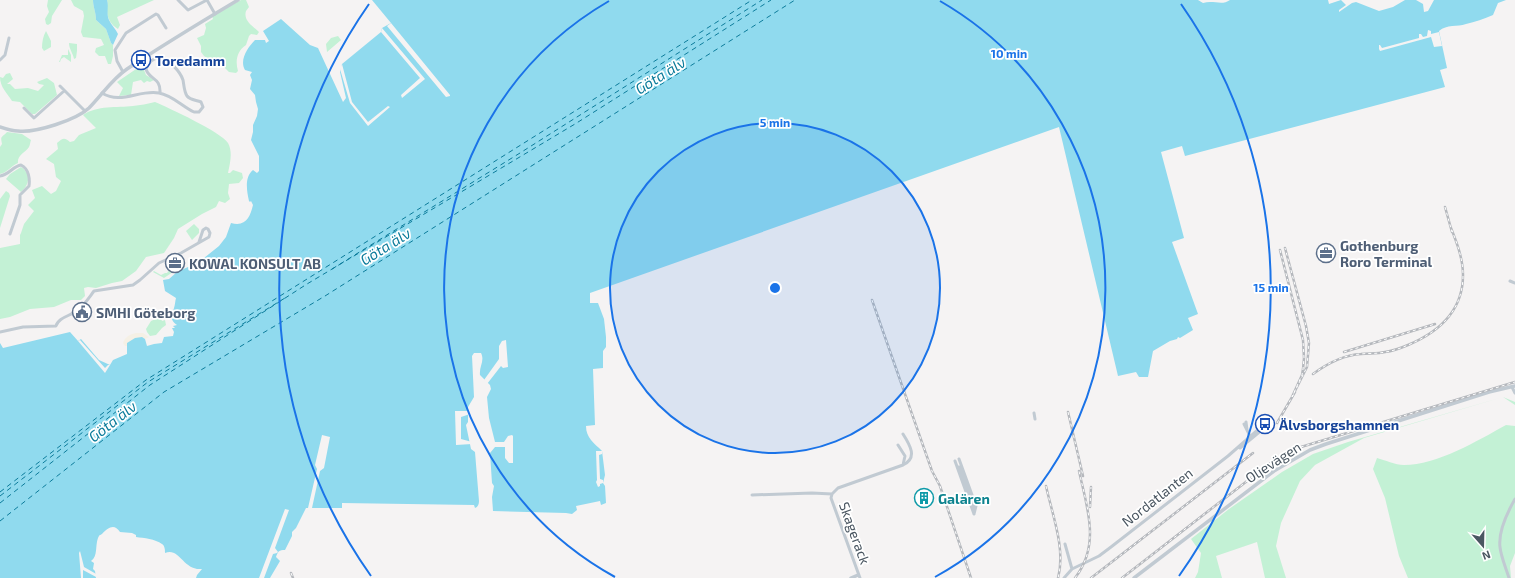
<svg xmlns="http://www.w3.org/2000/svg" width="1515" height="578" font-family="'Exo 2',sans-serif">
  <rect width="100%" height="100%" fill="#f5f3f3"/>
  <path fill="#c3f1d5" d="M 48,0 L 62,0 L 52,16 L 51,23 L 48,25 L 46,24 L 45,19 L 49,12 L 47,6 Z
    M 71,0 L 93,0 C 93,7 96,12 96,20 L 106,29 L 111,43 L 113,45 L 113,56 L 111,64 L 108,64 L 105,56 L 99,56 L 95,52 L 96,48 L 104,45 L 101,39 L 83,37 L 81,32 L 84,16 L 83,11 L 74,6 Z
    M 107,0 L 154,0 L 117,17 L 120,25 L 118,29 C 111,25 107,18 107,10 C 106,6 108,4 107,0 Z
    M 241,0 L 246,0 L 249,7 L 246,11 C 243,21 253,26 259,32 L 257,35 L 251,34 L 249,36 L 246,45 C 237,51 235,61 238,71 L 236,73 L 229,72 L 219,62 L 207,58 L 204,56 L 201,52 L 201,46 L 197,38 L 204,35 L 206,28 L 205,24 L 213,19 L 212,16 Z
    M 46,31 L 51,41 L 51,47 L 44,51 L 42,48 C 42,42 43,36 46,31 Z
    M 338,36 L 341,40 L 327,52 L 326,44 L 331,38 Z
    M 69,43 L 77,44 L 77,51 L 76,58 L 74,59 C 73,53 69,49 69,43 Z
    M 68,49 L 71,55 L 71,62 L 64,57 L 61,59 L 60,62 L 59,62 L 62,55 L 68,55 Z
    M 142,65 L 146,75 L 154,80 L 150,82 L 147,81 L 144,83 L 141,80 L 133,82 L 131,95 L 119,96 L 123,88 L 117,82 Z
    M 10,73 L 13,79 L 7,84 L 10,84 L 15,89 L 28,88 L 38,91 L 44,85 L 39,84 L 37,82 L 47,78 L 54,83 L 57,95 L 35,114 L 32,114 L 20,102 L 12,101 C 7,93 0,87 0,77 L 3,78 L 6,74 Z
    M 155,102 C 169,108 221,132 228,143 C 233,152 230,163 228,173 L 230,173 L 233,170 L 242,173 L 243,178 L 239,183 L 229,184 L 228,193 L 230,199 L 225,203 L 219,201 L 216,207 L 202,214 L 178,229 L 174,238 L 164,253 L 146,257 L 136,271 L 122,281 L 112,283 L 96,288 L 88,287 L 84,288 L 85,296 L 81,300 L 71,300 L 54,307 L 30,309 L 10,317 L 0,319 L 0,248 L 20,244 L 20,235 L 21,233 L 24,224 L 34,211 L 28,205 L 35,198 L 32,190 L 42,186 L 51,194 L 56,191 L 61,181 L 56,177 L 54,164 L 46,159 L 58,149 L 57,143 C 63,138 64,137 70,142 L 74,141 L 79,135 L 96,128 L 83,115 C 97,105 117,108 133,106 C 140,105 148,104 155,102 Z
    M 7,132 L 22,134 L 31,140 C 30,143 30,145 29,147 C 25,153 17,155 18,163 C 11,166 7,173 0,174 L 0,147 L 2,144 C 0,135 2,138 7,132 Z
    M 21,167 C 32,174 29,185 21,192 L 6,179 L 10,174 Z
    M 6,191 L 9,193 L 10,196 L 0,228 L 0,199 Z
    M 194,224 L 199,229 L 199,233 L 192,240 L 186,231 Z
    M 173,267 L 176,270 L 164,278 L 153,272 L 154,271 L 161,275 L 165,273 L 167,273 L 169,270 L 171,271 Z
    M 160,317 L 162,321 L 165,320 L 166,325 L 162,328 L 156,335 L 150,336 L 147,332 L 146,329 L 151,321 Z
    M 1503,397 L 1364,438 L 1315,465 L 1300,481 L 1281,523 L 1276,546 L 1286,578 L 1265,578 L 1257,542 L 1216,556 L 1222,578 L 1195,578 L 1198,572 L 1201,553 L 1191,539 L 1229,509 L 1282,472 L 1313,454 L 1348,442 L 1503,397 L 1515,402 L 1515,405 Z
    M 1506,425 L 1515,426 L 1515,553 L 1510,566 L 1511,578 L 1408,578 L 1399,556 L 1385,498 L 1373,469 L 1377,458 C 1385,460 1395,465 1404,465 C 1437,465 1477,441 1506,425 Z"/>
  <path fill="#f5f0e5" d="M 136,333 L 143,333 L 149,337 L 145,339 L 144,338 L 127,343 L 127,346 L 125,346 L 123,343 C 125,337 130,334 136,333 Z"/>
  <path fill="#90daee" d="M 93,0 L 107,0 C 109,6 106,13 109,20 C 111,25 116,29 118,34 L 113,45 L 111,43 L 106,29 L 96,20 C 96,12 93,7 93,0 Z
    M 372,0 L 1198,0 L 1203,3 C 1214,0 1222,6 1230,0 L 1328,0 L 1329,4 L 1341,0 L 1346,5 L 1339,10 L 1339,12 L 1352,3 L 1356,2 L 1379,11 L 1393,7 L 1405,0 L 1416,0 L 1423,4 L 1424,12 L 1428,11 L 1434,0 L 1506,0 L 1498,3 L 1493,15 C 1484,19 1475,22 1466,24 C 1457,27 1447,24 1439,31 L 1447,68 L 1440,70 L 1445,87 L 1185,156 L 1182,146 L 1161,152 L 1184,238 L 1172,242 L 1198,314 L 1188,318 L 1193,330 L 1180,338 L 1178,337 L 1177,339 L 1170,341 L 1153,351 L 1148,377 L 1139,377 L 1136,372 L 1118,376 L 1059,127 L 590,293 L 590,303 L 598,303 L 604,319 L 606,337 L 606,347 L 603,351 L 603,368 L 593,369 L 595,425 L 586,426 C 586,438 594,443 602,451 L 605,475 L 603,483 L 605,486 L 606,503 L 601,505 L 600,501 L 576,506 L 577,510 L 572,514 L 566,513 L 493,511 L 492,497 L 494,486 L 492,483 L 490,453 L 495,447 L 495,442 L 489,418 L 487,397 L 491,389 L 490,385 L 480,375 C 479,366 485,361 481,353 L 474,353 L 472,356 L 474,397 L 468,407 L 468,422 L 466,425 L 471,449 L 475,452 L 479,501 C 479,504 478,507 475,508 L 474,505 L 342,503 L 342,508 L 306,508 L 296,528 L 292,532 L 292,536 L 285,550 C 279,550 278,551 276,557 L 280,561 L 270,578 L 196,578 L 197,575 L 202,569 C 183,571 180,547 165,553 C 165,550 165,546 162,544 C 155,539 144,538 136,537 L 136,535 L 132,533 L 120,532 C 114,523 108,528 102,534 C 99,536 100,534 98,538 C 95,546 98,556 91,561 L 94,563 L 93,569 L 95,571 L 96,578 L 0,578 L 0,343 L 3,348 L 70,332 L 78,341 L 81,339 L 99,360 L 110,365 L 113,360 L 127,354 L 127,343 L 135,338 L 142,337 L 145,339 L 147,346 L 154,344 L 162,343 L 164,337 L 173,336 L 174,332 L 172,328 L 175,328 L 173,326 L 177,325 C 169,319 172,316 174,308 C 175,305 175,302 176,298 L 165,291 L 163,280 L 169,279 L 177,272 L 199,262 L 219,246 L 226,237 L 231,223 C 246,227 250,217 253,205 L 251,201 L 250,202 L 249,201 C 247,192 244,177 253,170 L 257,173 L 259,171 L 259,156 L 251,140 L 253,132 L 253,125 L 257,116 L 258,109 L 256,102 L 255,95 L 250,89 L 252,80 L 250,75 L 252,72 L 245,70 C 239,60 248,47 255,40 L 265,40 L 266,43 L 269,41 L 263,31 L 281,19 L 310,45 L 318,48 L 343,102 L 346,98 L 340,72 L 342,64 L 381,32 L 382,28 L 391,23 Z"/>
  <path fill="#f5f3f3" d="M 391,23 L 450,95 L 450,96 L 446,97 L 387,26 Z
    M 382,28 L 425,79 L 402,98 L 401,95 L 420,78 L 381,32 Z
    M 1428,30 L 1431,31 L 1431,34 L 1439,32 L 1442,46 L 1434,47 L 1431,37 L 1380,51 L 1379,49 L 1379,45 L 1380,45 L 1382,48 L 1419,38 L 1419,34 L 1421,34 L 1423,37 L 1427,36 Z
    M 342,64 L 352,102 L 368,122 L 388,106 L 390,107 L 368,126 L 350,103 L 340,69 Z
    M 80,340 L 105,368 L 108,365 L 110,365 L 105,373 L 78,341 Z
    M 506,340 L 508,367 L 503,368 L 501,366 L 487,384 L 484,380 L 499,359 L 499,346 L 502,341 Z
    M 455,411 L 470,411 L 470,414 L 461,417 L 461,439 L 472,442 L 472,444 L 456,445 Z
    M 322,435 L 330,437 L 324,468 L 320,471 L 312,508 L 308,508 L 317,469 L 315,465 Z
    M 512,435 L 513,436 L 513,463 L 509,463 L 505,458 L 505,447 L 495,447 L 495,442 L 504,442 L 508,436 Z
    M 596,451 L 602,451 L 602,454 L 599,455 L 600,479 L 603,480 L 603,483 L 600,484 L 600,486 L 598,487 L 596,482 L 597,480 Z
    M 285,509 L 289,510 L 275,548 L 278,552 L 277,553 L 273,554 L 264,578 L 259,578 Z
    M 80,551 L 84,567 L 98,575 L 98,578 L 83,570 L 83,578 L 81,578 L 79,553 Z"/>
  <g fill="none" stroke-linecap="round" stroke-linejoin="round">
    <path stroke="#0c7c9b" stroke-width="1" stroke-dasharray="5 4" stroke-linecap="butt" d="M 332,269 L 520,153 L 762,0
      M 0,492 L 146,380 L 752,0
      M 0,496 L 148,382 L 285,298
      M 0,503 L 150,385 L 307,284 L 575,124 L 771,0
      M 0,521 L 164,392 L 325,296 L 795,0"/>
    <path stroke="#c1cad2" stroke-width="3" d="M 178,0 L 188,10 L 207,0
      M 207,0 L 215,14
      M 0,60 L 5,55 L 9,38
      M 123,72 L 117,61 L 115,50 L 126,33 L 156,14 L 158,15 L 166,28
      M 60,86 L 85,111
      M 102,93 C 121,105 140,89 159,93 C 172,95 183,107 194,112 L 199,112 L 203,107 L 201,102 C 196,100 190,100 187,96 C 184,91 184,85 183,80 C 180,71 170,61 161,57 C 154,58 148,62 146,69 C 149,80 161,77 160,93
      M 24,108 L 34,118 L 64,91
      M 0,176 C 9,175 13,166 21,165 C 29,169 30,179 29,186 L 20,195 L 20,205 L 10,234
      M 1510,281 L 1515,283
      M 0,332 L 23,327 L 56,326 C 58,318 69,316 75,312 C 84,306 88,299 94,291 L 133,285 L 140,280 L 159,263 L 181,253 L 209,237 L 210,233 L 208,229 L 206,228 L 203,230 L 199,242
      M 1512,387 L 1515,393
      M 1034,413 L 1035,419
      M 1246,422 L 1247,430
      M 1244,424 L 1250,436
      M 898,445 L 905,456 L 903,465 C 918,458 910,445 903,434
      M 1240,448 L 1263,429
      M 959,459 L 976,506 L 974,514
      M 955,461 L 974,514
      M 959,467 L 975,509
      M 832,494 L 831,498 L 860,578
      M 832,494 L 838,488 L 903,465
      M 752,495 L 812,493 L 832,494
      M 1065,544 L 1072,569
      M 1064,578 L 1072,569 L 1099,556 L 1111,547 L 1228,456 L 1260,428
      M 1509,578 C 1506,568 1501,557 1500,547 C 1498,531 1507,513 1515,499"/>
    <path stroke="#c1cad2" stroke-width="3.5" d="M 0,127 C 6,129 12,131 18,131 C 36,133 76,120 89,108 C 102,95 112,79 127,69 C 163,45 201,22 238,0
      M 851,578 L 858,575
      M 1134,578 L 1274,471 L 1310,450 L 1326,444 L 1489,392 L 1515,386"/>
    <defs>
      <path id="rail" d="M 1445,207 L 1452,232
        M 1280,250 L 1303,340 L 1304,358 L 1303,369 L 1302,375 L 1292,397 L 1307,367 L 1309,343 L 1306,326 L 1285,248
        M 872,300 L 932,471 L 940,486 L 971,578
        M 1344,352 L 1435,324
        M 1313,374 C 1328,363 1343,355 1361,354 C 1369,353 1377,354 1385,352 C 1393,351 1401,348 1408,345 C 1439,332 1463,311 1463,275 C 1463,259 1457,243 1451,228
        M 1068,412 L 1083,476
        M 1277,423 L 1295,392
        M 1046,486 C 1052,514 1066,549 1058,578
        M 1090,507 L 1091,487
        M 291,573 L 293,578
        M 1075,578 C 1101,544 1087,508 1079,471
        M 1091,578 L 1253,453
        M 1122,578 L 1269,464 L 1282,456 L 1301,447 L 1515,382"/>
    </defs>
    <use href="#rail" stroke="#b5b8bd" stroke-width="2.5"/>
    <use href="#rail" stroke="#fff" stroke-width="1" stroke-dasharray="3" stroke-linecap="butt"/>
  </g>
  <circle cx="775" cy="288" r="165" fill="#1a73e8" fill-opacity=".12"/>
  <g fill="none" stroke="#1a73e8" stroke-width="2">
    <circle cx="775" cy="288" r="165"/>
    <path d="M615 577A331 331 0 0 1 609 1M940 1A331 331 0 0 1 935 577"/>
    <path d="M371 576A496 496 0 0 1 369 4M1181 4A496 496 0 0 1 1179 576"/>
  </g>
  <defs>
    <symbol id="bus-ring" viewBox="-11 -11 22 22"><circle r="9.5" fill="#fff" stroke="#1a4fb4" stroke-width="1.5"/><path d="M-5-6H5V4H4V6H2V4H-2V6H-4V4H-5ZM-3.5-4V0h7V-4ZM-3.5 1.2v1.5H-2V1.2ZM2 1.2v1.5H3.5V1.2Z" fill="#1a4fb4"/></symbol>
    <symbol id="office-ring" viewBox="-11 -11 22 22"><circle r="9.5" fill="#fff" stroke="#5c6f8a" stroke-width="1.5"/><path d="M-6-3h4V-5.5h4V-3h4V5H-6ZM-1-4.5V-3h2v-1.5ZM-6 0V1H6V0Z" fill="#5c6f8a"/></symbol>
    <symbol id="civic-ring" viewBox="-11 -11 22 22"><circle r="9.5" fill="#fff" stroke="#5c6f8a" stroke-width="1.5"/><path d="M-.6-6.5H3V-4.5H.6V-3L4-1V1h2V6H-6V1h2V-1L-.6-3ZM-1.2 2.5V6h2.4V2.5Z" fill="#5c6f8a"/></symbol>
    <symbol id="building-ring" viewBox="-11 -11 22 22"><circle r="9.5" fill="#fff" stroke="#0f9aa8" stroke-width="1.5"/><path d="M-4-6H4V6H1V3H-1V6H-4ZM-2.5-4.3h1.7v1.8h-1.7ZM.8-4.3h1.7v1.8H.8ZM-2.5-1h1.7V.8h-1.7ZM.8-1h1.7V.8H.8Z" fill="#0f9aa8"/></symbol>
  </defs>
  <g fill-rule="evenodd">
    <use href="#bus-ring" x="130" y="49" width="22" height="22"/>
    <use href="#office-ring" x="1315" y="242" width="22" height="22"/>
    <use href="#office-ring" x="164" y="252" width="22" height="22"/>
    <use href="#civic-ring" x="71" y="301" width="22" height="22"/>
    <use href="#bus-ring" x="1254" y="413" width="22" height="22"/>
    <use href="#building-ring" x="913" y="487" width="22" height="22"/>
  </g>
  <g text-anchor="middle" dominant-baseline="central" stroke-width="3.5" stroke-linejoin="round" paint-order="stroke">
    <g font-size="14" font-weight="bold" fill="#164399" stroke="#fff" text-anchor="start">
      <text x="155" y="60">Toredamm</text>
      <text x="1279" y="424">Älvsborgshamnen</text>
    </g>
    <g font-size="14" font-weight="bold" fill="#4e5e75" stroke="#fff" text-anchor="start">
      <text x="1340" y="245">Gothenburg<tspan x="1340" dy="16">Roro Terminal</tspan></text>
      <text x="189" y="263">KOWAL KONSULT AB</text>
      <text x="96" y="312">SMHI Göteborg</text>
    </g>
    <g font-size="14" fill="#4a5661" stroke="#fff">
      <text transform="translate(1273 462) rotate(-33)">Oljevägen</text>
      <text transform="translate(1157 497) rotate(-38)">Nordatlanten</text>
      <text transform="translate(855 533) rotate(70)">Skagerack</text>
    </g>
    <g font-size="14" font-weight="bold" fill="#0d838f" stroke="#fff" text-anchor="start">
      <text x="938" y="498">Galären</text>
    </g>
    <g font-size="15" font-style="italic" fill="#0c7c9b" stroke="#fff">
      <text transform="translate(660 75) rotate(-32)">Göta älv</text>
      <text transform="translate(385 246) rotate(-32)">Göta älv</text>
      <text transform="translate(112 421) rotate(-38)">Göta älv</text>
    </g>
  </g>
  <circle cx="775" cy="288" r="6" fill="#1a73e8" stroke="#fff" stroke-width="2"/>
  <g font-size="12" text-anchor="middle" font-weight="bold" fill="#1a73e8" stroke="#fff" stroke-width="3.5" stroke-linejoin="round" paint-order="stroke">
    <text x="1009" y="58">10 min</text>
    <text x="775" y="127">5 min</text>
    <text x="1271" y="292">15 min</text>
  </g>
  <g transform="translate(1483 546) rotate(160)" stroke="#ffffff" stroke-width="3" paint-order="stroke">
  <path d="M0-3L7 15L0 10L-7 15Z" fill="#4a5661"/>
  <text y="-6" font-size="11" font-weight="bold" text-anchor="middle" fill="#4a5661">N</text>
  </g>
</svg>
